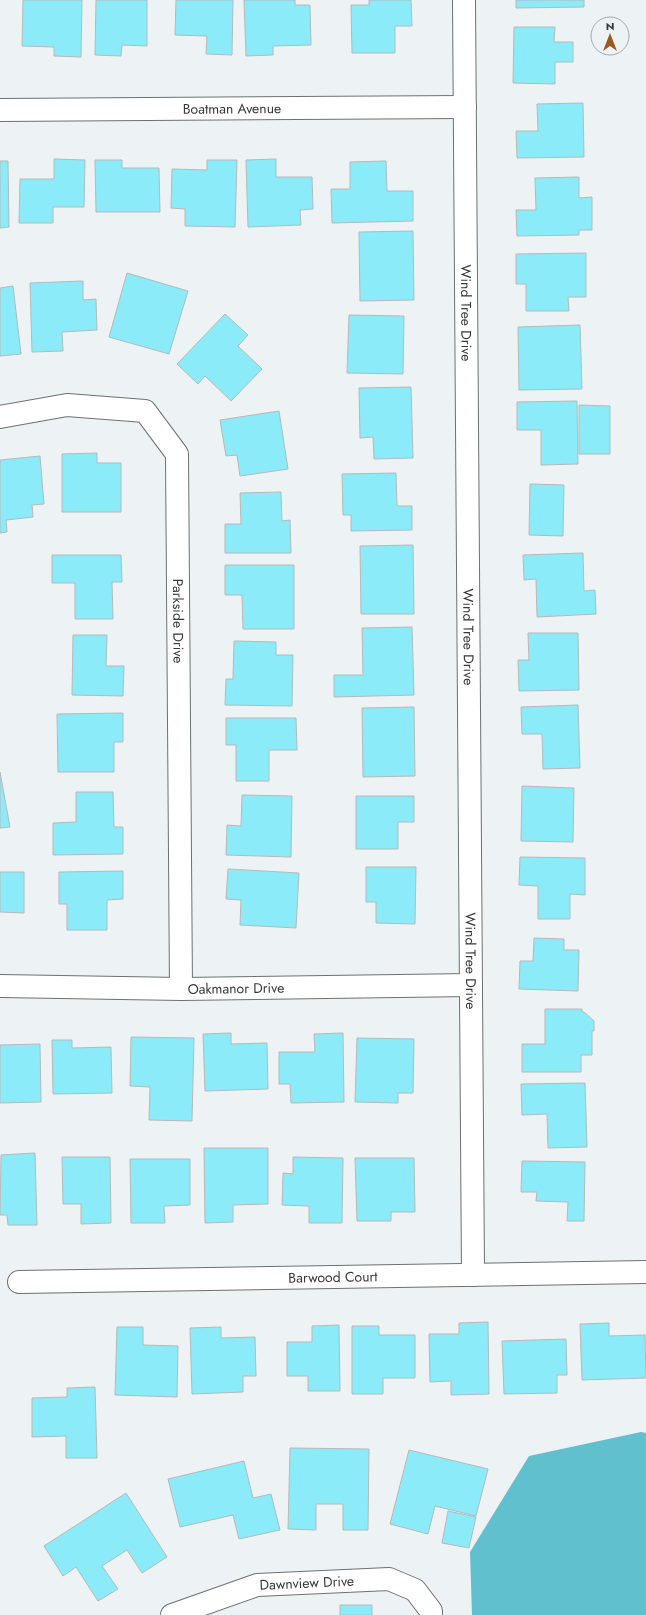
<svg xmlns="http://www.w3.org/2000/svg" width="646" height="1615" font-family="Jost,sans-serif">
  <rect width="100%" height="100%" fill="#edf3f4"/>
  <path fill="#60c0cd" d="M 641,1432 L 646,1433 L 646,1615 L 472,1615 L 470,1552 L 529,1456 Z"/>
  <path fill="#8cebf9" stroke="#b4baba" d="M 23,0 L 82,0 L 81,57 L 54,56 L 54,47 L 22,46 Z
    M 96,0 L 147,0 L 147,46 L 122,45 L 121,56 L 95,55 Z
    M 176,0 L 233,0 L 232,55 L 206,54 L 207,36 L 175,35 Z
    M 244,0 L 295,0 L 295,5 L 310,5 L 311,45 L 273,46 L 273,55 L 246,56 Z
    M 369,0 L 411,0 L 412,26 L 395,26 L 395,53 L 352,53 L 351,5 L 369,5 Z
    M 516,0 L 584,0 L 584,7 L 516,8 Z
    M 514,27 L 555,27 L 554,42 L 573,42 L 573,62 L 555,62 L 555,84 L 513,83 Z
    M 583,103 L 584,157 L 517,158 L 516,131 L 538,131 L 537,104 Z
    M 54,159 L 85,160 L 84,207 L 53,207 L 53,223 L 19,223 L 20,179 L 54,179 Z
    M 276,159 L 276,177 L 312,177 L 313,209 L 300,210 L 301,225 L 248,227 L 246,160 Z
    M 95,160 L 122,160 L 122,168 L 159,168 L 160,212 L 96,212 Z
    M 207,160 L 237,160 L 235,227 L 185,226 L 185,209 L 171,208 L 172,169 L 207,170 Z
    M 0,161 L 8,161 L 9,227 L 0,228 Z
    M 386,161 L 387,191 L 413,191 L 413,221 L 332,223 L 331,189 L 350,189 L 350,162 Z
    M 579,177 L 579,198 L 592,197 L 592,230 L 579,230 L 579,235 L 517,236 L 516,210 L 536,210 L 535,178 Z
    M 413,231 L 414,300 L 360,301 L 359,232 Z
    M 586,253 L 586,297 L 568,297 L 569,311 L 526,311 L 526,284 L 516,284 L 516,254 Z
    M 127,273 L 188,291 L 169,354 L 109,337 Z
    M 83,281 L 83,300 L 96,299 L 97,330 L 62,332 L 63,351 L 32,352 L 30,283 Z
    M 13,286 L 21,354 L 0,356 L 0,288 Z
    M 225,314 L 248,335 L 238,346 L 262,369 L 231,401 L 205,376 L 198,384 L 177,364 Z
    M 349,315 L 404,316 L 403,374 L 347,373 Z
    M 580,325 L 582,389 L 519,390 L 518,327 Z
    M 411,387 L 413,458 L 374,459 L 373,437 L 360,438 L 359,388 Z
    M 577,401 L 578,464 L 541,465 L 541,430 L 517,430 L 517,402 Z
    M 579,405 L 610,406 L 610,454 L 579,454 Z
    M 279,411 L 288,469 L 240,476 L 237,455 L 226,456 L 220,420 Z
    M 97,453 L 97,463 L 121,463 L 121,512 L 62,512 L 62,454 Z
    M 40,456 L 44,504 L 32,505 L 33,517 L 6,520 L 7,532 L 0,533 L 0,460 Z
    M 396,473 L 397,506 L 412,506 L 412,530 L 351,531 L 351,515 L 343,515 L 342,474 Z
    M 530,484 L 564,485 L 563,536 L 529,535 Z
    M 281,492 L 282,521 L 290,520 L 291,553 L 225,553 L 225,524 L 241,524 L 240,493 Z
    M 413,545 L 414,614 L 361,614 L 360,546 Z
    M 583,553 L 584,591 L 595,590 L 596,614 L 537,617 L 536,579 L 524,580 L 523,555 Z
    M 52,555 L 121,555 L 122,582 L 112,582 L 113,619 L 75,619 L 75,583 L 52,583 Z
    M 225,565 L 294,565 L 294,629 L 243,629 L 242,595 L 225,595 Z
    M 412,627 L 414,695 L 334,697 L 334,675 L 363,675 L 362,628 Z
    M 528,633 L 578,633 L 579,690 L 519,691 L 518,660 L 529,660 Z
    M 73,635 L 107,635 L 106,666 L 124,666 L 123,696 L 72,695 Z
    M 234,641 L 276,642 L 276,655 L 293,655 L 292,706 L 225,705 L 226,679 L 233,679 Z
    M 578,705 L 580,768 L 543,769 L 542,734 L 522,734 L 521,707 Z
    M 414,707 L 415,776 L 363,777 L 362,708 Z
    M 123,713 L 123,742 L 114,742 L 114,772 L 58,772 L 57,714 Z
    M 226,718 L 296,718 L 297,750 L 269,750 L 269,781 L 236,781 L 236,745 L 226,745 Z
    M 0,772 L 10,827 L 0,828 Z
    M 522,786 L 574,788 L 573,842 L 521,841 Z
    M 76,792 L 113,792 L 114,827 L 123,827 L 123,854 L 53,855 L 53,823 L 76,822 Z
    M 242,795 L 292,796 L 291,857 L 226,855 L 227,825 L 241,826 Z
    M 356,796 L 414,796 L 414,822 L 398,822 L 398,849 L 356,849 Z
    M 520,857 L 585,858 L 585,895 L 570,894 L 570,919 L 538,919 L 538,886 L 519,885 Z
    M 366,867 L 416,867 L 415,924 L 376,923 L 376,902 L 366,902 Z
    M 228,869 L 299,873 L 296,928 L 240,925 L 241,900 L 226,899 Z
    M 123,871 L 123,899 L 107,900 L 107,930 L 67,930 L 67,904 L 59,904 L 59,872 Z
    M 0,872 L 24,872 L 24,913 L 0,912 Z
    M 534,938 L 564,939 L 564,950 L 579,950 L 578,991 L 519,989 L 520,961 L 533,961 Z
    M 545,1009 L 582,1009 L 582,1012 L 584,1012 L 594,1021 L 594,1031 L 592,1031 L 592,1055 L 581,1055 L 581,1072 L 522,1072 L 522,1044 L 545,1044 Z
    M 231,1033 L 231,1044 L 267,1043 L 268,1089 L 205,1091 L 203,1034 Z
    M 343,1033 L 344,1102 L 291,1103 L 290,1084 L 279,1084 L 279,1052 L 315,1052 L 314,1034 Z
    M 131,1037 L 194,1038 L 192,1121 L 149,1120 L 150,1087 L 130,1086 Z
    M 357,1038 L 414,1039 L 413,1093 L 398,1093 L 398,1103 L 355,1102 Z
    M 52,1040 L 72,1040 L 72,1048 L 111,1047 L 112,1093 L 53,1094 Z
    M 40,1044 L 41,1102 L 0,1103 L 0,1045 Z
    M 585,1083 L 587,1147 L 548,1148 L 547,1114 L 522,1115 L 521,1084 Z
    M 204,1148 L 268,1148 L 268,1204 L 233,1205 L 233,1222 L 205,1223 Z
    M 35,1153 L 37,1225 L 8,1225 L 7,1215 L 0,1215 L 1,1155 Z
    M 62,1157 L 110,1157 L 111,1223 L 81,1224 L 81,1204 L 63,1204 Z
    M 293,1157 L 343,1158 L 342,1223 L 309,1223 L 309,1206 L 282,1205 L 283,1173 L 293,1174 Z
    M 355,1158 L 414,1158 L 415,1212 L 391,1212 L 391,1221 L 357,1221 Z
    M 130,1159 L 190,1159 L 190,1205 L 164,1206 L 165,1223 L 131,1223 Z
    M 522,1161 L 585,1162 L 584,1221 L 567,1221 L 568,1202 L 536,1201 L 537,1192 L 521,1192 Z
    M 488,1322 L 489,1394 L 451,1395 L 451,1381 L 430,1382 L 429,1334 L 459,1334 L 459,1323 Z
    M 609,1323 L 609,1336 L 645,1335 L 646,1378 L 582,1380 L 580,1324 Z
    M 339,1325 L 340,1391 L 308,1391 L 308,1376 L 287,1376 L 287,1342 L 312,1342 L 312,1326 Z
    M 352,1326 L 379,1326 L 379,1335 L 415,1335 L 415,1378 L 383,1378 L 383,1394 L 352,1394 Z
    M 117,1327 L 143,1327 L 143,1345 L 178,1346 L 177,1397 L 115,1395 Z
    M 221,1327 L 221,1338 L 255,1337 L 256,1376 L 243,1376 L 243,1392 L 192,1394 L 190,1328 Z
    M 566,1339 L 567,1375 L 557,1375 L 557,1393 L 504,1394 L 502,1341 Z
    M 95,1387 L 97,1458 L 66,1458 L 66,1436 L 32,1437 L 32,1398 L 67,1397 L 67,1388 Z
    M 290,1448 L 369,1449 L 368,1530 L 343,1530 L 343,1504 L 316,1504 L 316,1530 L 288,1529 Z
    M 409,1450 L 488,1469 L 476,1516 L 435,1506 L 428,1534 L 390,1524 Z
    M 244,1461 L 253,1498 L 271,1494 L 280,1530 L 239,1539 L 233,1515 L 180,1527 L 168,1479 Z
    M 126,1493 L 167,1557 L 142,1573 L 127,1550 L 102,1566 L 118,1589 L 98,1601 L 76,1567 L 63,1576 L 44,1546 Z
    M 448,1511 L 476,1517 L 469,1548 L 442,1543 Z
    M 340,1605 L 372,1605 L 372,1615 L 340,1615 Z"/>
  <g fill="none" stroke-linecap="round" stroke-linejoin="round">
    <defs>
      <g id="minor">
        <path id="s1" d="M 464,0 L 473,1275"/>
        <path id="s2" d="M 0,110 L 465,107"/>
        <path id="s3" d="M 0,417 L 67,405 L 145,411 L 177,454 L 181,989"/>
        <path id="s4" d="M 0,986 L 181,989 L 471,985"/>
        <path id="s5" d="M 19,1282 L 646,1272"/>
        <path id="s6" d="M 172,1615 L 257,1585 L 389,1579 L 415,1590 L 431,1611 L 431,1615"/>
      </g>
    </defs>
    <use href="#minor" stroke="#6c7172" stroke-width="24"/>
    <use href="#minor" stroke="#fff" stroke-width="22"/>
  </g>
  <g text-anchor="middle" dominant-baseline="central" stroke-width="3.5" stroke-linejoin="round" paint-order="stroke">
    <g font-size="14" fill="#363838" stroke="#edf3f4">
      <text stroke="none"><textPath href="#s2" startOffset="232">Boatman Avenue</textPath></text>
      <text stroke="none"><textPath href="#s1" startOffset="313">Wind Tree Drive</textPath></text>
      <text stroke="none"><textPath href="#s3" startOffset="367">Parkside Drive</textPath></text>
      <text stroke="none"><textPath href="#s1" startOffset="637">Wind Tree Drive</textPath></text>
      <text stroke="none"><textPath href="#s1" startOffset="961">Wind Tree Drive</textPath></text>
      <text stroke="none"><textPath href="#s4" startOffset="236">Oakmanor Drive</textPath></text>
      <text stroke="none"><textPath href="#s5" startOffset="314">Barwood Court</textPath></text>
      <text stroke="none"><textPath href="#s6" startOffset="140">Dawnview Drive</textPath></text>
    </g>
  </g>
  <g transform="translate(610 36)"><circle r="19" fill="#edf3f4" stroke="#a4a8a9"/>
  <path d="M0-3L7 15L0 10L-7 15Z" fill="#995923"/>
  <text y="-6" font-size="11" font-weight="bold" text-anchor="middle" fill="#363838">N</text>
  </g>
</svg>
